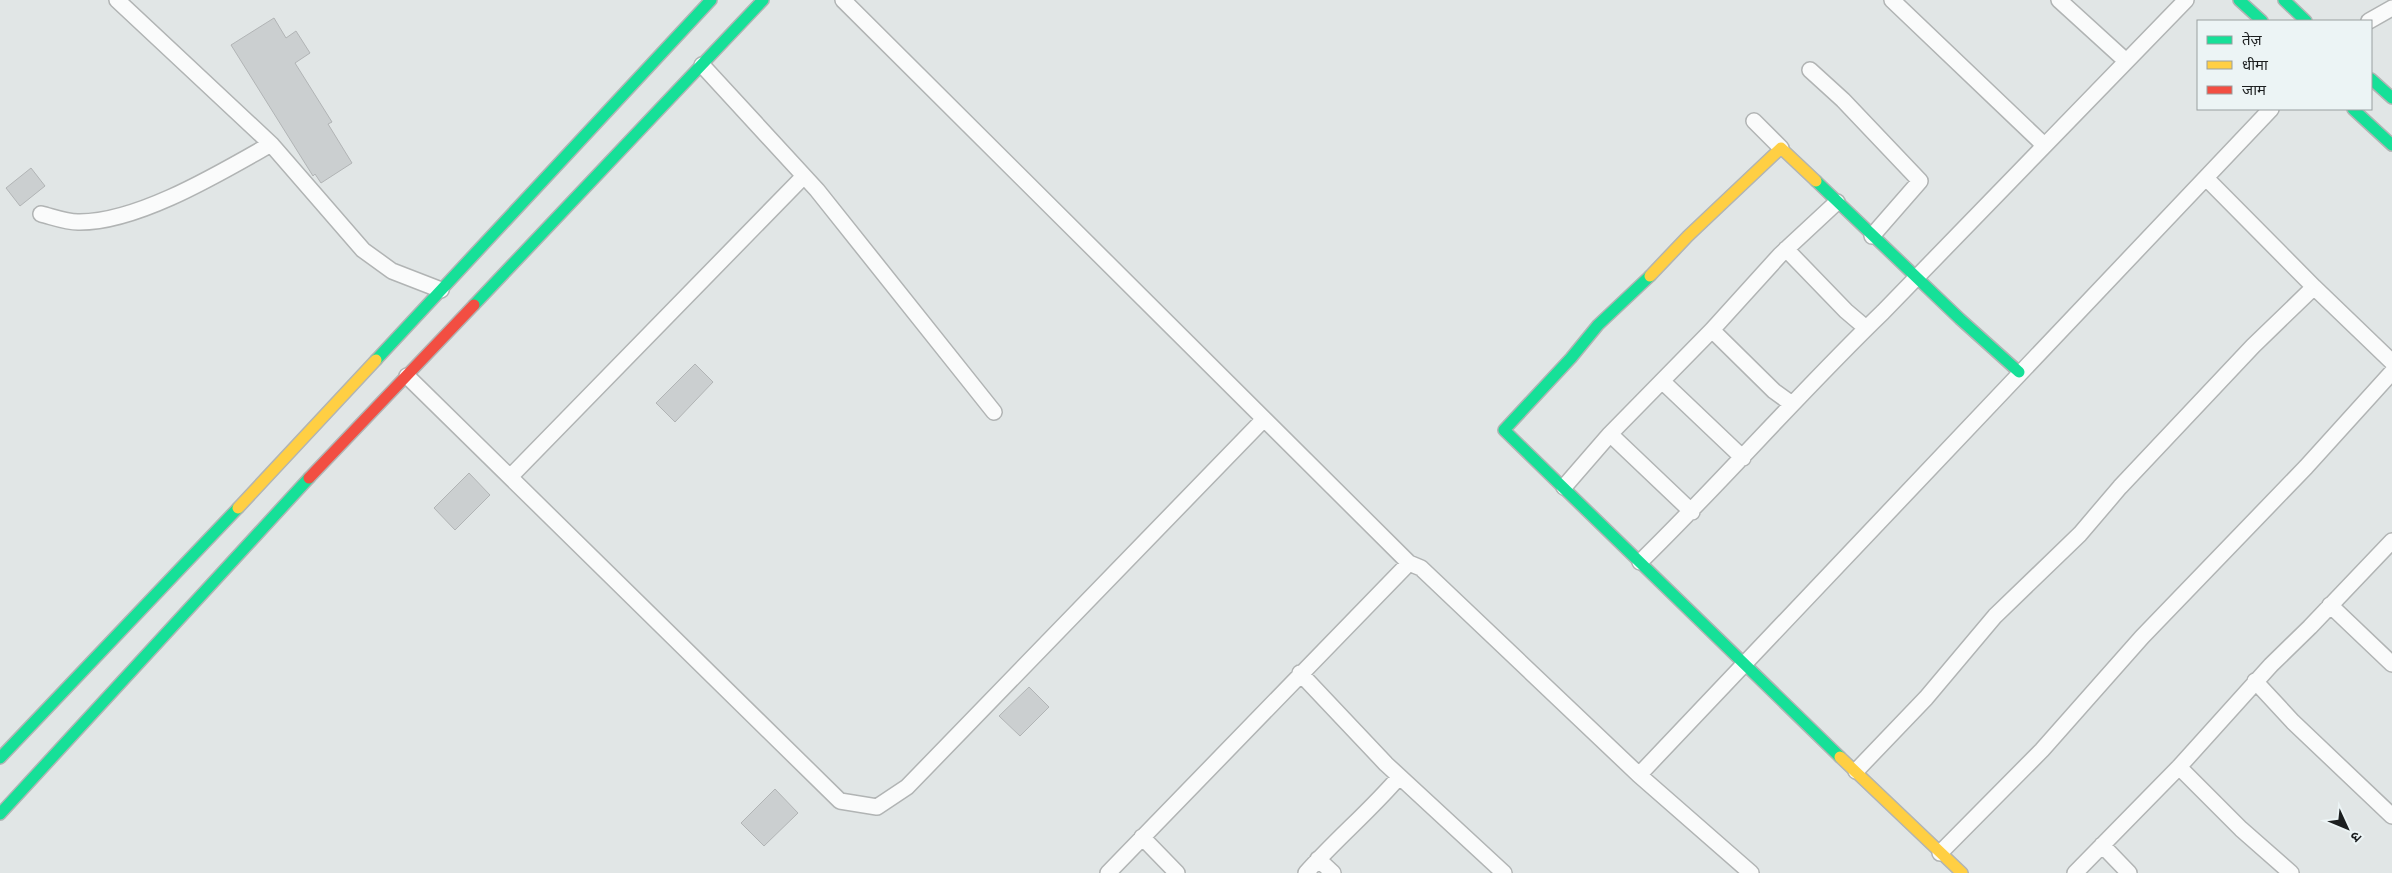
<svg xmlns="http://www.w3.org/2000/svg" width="2392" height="873" font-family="Barlow,'Noto Sans Devanagari',sans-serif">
  <rect width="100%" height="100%" fill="#e1e6e6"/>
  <path fill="#cbcfd0" stroke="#b1b4b5" d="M 274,18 L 286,38 L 296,31 L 310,53 L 295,63 L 332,122 L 328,124 L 352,163 L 321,183 L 315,174 L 313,176 L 231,45 Z
    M 31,168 L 45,186 L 20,206 L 6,188 Z
    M 695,364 L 713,382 L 675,422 L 656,403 Z
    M 469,473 L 490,495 L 455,530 L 434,508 Z
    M 1029,687 L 1049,707 L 1020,736 L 999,716 Z
    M 775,789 L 798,813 L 764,846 L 741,823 Z"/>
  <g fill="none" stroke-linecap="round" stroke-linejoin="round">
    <defs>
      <path id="street" d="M 117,0 L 271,144
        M 843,0 L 1409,563
        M 1892,0 L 2044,145
        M 2059,0 L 2126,61
        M 2369,21 L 2392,8
        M 702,65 L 817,190 L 994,412
        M 1810,70 L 1843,100 L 1920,181 L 1872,236
        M 1754,121 L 1781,148
        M 2206,178 L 2314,287 L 2392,362
        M 41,214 C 53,217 66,222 78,222 C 137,223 220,173 271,144 L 363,250 L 392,271 L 441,290
        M 1786,249 L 1846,311 L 1866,328
        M 1712,330 L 1774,391 L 1792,404
        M 407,376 L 840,801 L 877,807 L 907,787 L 1264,419
        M 1662,381 L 1743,458
        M 1610,434 L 1692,512
        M 510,477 L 804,176
        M 1564,487 L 1610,434 L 1712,330 L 1780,255 L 1837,202
        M 1640,562 C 1723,481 1799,393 1883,312 L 2186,0
        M 2330,605 L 2392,664
        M 1300,673 L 1386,764 L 1504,873
        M 2255,681 L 2293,722 L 2392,816
        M 2179,767 L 2241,829 L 2291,873
        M 1856,771 L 1926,698 L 1995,616 L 2080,534 L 2120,487 L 2253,346 L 2314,287
        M 1639,775 L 2271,109
        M 1142,837 L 1177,873
        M 2102,845 L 2129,873
        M 1940,853 L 2042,750 L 2142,637 L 2306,467 L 2392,372
        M 1318,859 L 1333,873
        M 1108,873 L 1409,563 L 1421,568 L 1639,775 L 1751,873
        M 1306,873 C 1336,839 1370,811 1399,777
        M 2075,873 L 2179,767 L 2271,665 L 2310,627 L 2392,541"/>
      <path id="fast" d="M 2239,0 L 2262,21
        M 2284,0 L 2306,21
        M 2371,79 L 2392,98
        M 2353,109 L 2392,145
        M 1816,181 L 1960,319 L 2019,372
        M 1650,276 L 1598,325 L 1571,358 L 1504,430 L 1840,757
        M 474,305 L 763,0
        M 376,360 L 711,0
        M 0,758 L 238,508
        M 0,814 L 309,478"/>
      <path id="slow" d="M 1650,276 L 1688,236 L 1781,148 L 1816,181
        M 238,508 L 376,360
        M 1840,757 L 1962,873"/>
      <path id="jam" d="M 309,478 L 474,305"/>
    </defs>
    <use href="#street" stroke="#b1b4b4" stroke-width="18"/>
    <use href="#fast" stroke="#b1b4b4" stroke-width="14"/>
    <use href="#slow" stroke="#b1b4b4" stroke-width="14"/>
    <use href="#jam" stroke="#b1b4b4" stroke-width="14"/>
    <use href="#street" stroke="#fafbfb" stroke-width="15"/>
    <use href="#fast" stroke="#16e098" stroke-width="11"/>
    <use href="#slow" stroke="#ffcf43" stroke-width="11"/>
    <use href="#jam" stroke="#f24e42" stroke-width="11"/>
  </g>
  <rect x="2197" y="20" width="175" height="90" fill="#ecf4f5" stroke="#999fa0"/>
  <rect x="2207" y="36" width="25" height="8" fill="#16e098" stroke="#999fa0"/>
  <text x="2242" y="45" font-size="15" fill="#1c1f20">तेज़</text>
  <rect x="2207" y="61" width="25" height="8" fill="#ffcf43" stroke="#999fa0"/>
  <text x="2242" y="70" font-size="15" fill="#1c1f20">धीमा</text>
  <rect x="2207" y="86" width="25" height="8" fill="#f24e42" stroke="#999fa0"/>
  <text x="2242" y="95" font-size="15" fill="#1c1f20">जाम</text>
  <g transform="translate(2347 828) rotate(134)" stroke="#ecf4f5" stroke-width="4" paint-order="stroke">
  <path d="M0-4L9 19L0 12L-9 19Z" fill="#1c1f20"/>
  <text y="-8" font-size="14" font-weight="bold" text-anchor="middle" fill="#1c1f20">उ</text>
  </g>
</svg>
